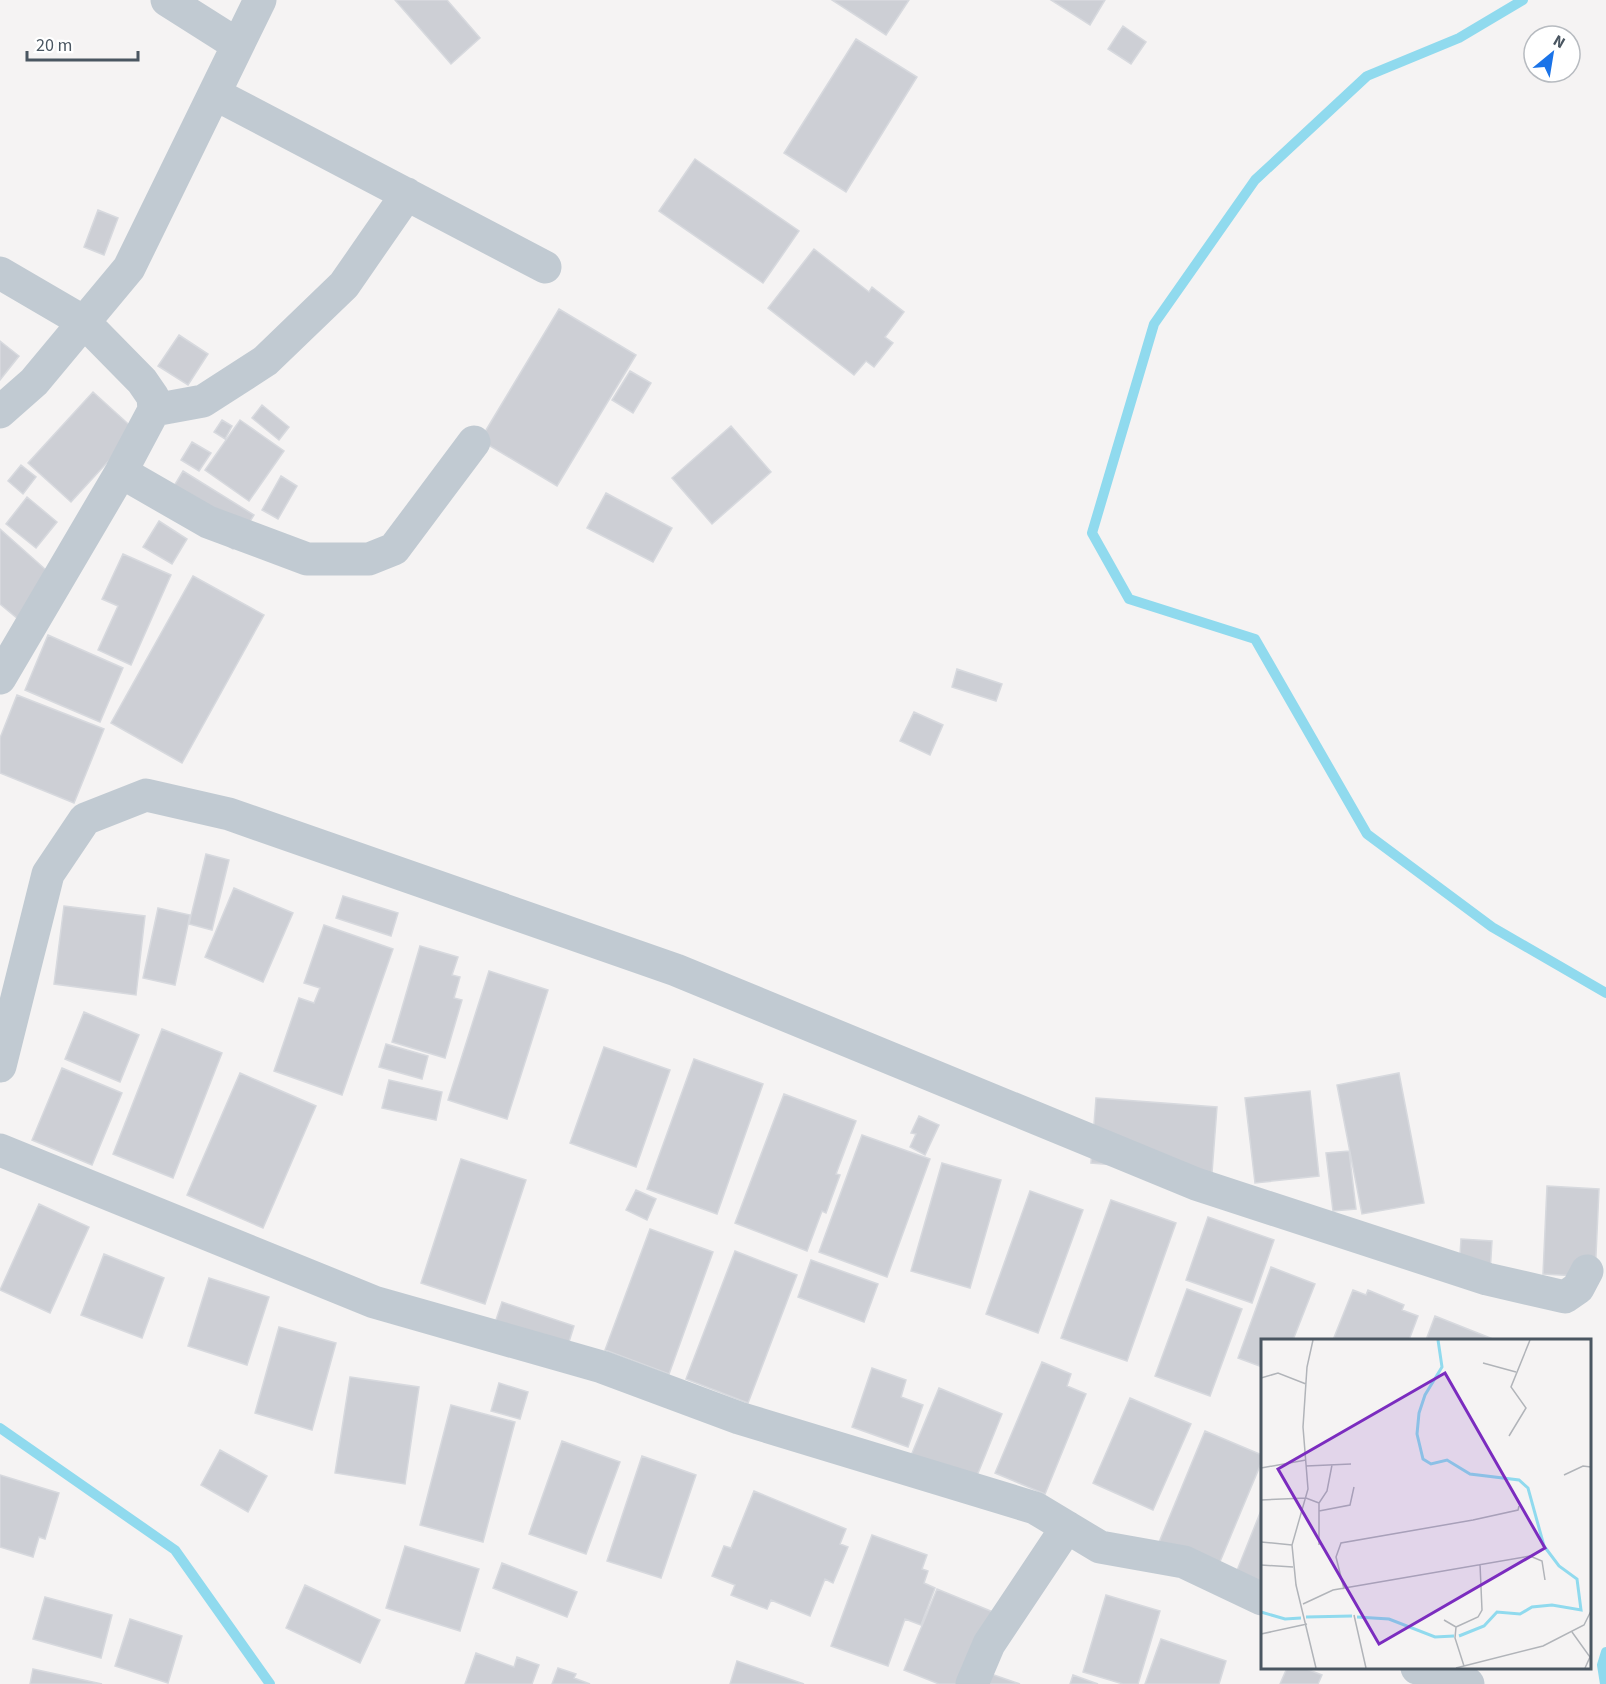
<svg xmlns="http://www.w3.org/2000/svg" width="1606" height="1684" font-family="'Source Sans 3',sans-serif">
  <rect width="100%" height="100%" fill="#f5f3f3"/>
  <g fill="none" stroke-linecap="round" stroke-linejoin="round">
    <path stroke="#90daee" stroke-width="10" d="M 1523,0 L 1459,38 L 1367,76 L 1255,180 L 1154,324 L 1092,533 L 1129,599 L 1255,639 L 1367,834 L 1492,927 L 1606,993
      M 0,1428 L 175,1550 L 270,1684
      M 1605,1684 L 1602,1665 L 1606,1652"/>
  </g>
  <path fill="#cdcfd5" stroke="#d7d9de" stroke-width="1.5" d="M 395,0 L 447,0 L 480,38 L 451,64 Z
    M 832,0 L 909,0 L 886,35 Z
    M 1051,0 L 1105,0 L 1090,25 Z
    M 1123,26 L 1146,42 L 1131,64 L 1108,49 Z
    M 856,39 L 917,77 L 846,192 L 784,153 Z
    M 695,159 L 799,231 L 763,283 L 659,211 Z
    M 98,210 L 118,218 L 104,255 L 84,247 Z
    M 814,249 L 869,292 L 872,287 L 904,312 L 885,337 L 893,343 L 874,367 L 866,361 L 854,375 L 768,308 Z
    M 559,309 L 636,355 L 557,486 L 480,440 Z
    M 179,335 L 208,354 L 188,385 L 158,366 Z
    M 0,341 L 19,356 L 0,380 Z
    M 630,371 L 651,383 L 633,413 L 612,400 Z
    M 93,392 L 136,431 L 71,502 L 28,463 Z
    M 262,405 L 289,427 L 279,440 L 252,418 Z
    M 222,420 L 232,426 L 225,439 L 214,432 Z
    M 240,420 L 284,451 L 249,501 L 205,470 Z
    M 731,426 L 771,472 L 712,524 L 672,478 Z
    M 192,442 L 211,453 L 199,471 L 181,460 Z
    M 21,465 L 36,477 L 23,494 L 8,481 Z
    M 183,471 L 254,515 L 233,549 L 162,506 Z
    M 281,476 L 297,486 L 278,519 L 262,510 Z
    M 606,493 L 672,528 L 653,562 L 587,528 Z
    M 27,497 L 57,522 L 36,548 L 6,524 Z
    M 159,521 L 187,539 L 172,564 L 143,547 Z
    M 0,529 L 55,578 L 18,619 L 0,604 Z
    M 123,554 L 171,575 L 131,665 L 98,650 L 118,606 L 102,599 Z
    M 193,576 L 264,615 L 182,763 L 111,723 Z
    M 48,635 L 123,668 L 100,722 L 25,690 Z
    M 957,669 L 1002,684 L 996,701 L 952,687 Z
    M 17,695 L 104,729 L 74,803 L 0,773 L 0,738 Z
    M 914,712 L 943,725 L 930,755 L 900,741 Z
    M 206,854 L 229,860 L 212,930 L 189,924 Z
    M 234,888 L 293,913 L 263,982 L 205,957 Z
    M 343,896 L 398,913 L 391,936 L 336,918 Z
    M 64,906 L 145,916 L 136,995 L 54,984 Z
    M 158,908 L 190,915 L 175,985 L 143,978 Z
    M 324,925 L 393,949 L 342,1095 L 274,1071 L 299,998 L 314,1003 L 320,988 L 304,983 Z
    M 420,946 L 458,957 L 452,975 L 460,977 L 454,998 L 462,1000 L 445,1058 L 392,1042 Z
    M 489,971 L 548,990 L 507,1119 L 448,1100 Z
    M 84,1012 L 139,1035 L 120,1082 L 65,1059 Z
    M 162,1029 L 222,1053 L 173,1178 L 113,1154 Z
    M 386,1044 L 428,1056 L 422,1079 L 379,1067 Z
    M 604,1047 L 670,1070 L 636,1167 L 570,1143 Z
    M 694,1059 L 763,1084 L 717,1214 L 647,1189 Z
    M 62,1068 L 122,1093 L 92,1165 L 32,1140 Z
    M 240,1073 L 316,1106 L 263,1228 L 187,1195 Z
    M 1399,1073 L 1424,1203 L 1362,1214 L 1337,1085 Z
    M 389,1080 L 442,1092 L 436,1120 L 382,1108 Z
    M 1310,1091 L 1319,1176 L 1255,1183 L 1245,1098 Z
    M 784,1094 L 856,1121 L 836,1174 L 840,1175 L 826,1213 L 822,1211 L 807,1251 L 735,1223 Z
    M 1096,1098 L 1217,1107 L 1212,1173 L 1091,1163 Z
    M 919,1116 L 939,1125 L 925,1155 L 910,1147 L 916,1134 L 911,1133 Z
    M 862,1135 L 930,1159 L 887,1277 L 819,1252 Z
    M 1349,1151 L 1356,1209 L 1333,1211 L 1326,1153 Z
    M 461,1159 L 526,1180 L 485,1304 L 421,1283 Z
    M 942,1163 L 1001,1180 L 970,1288 L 911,1271 Z
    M 1547,1186 L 1599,1189 L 1595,1277 L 1543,1274 Z
    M 636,1190 L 656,1199 L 647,1220 L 626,1210 Z
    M 1030,1191 L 1083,1210 L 1038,1333 L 986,1314 Z
    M 1111,1200 L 1176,1223 L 1127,1361 L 1061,1338 Z
    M 39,1204 L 89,1227 L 50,1313 L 0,1290 Z
    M 1208,1217 L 1274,1240 L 1252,1303 L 1186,1280 Z
    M 650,1229 L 713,1252 L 669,1374 L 605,1350 Z
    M 1461,1239 L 1492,1241 L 1490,1273 L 1459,1271 Z
    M 735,1251 L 797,1275 L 748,1403 L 686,1379 Z
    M 104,1254 L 164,1278 L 142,1338 L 81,1315 Z
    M 811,1260 L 878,1284 L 864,1322 L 798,1297 Z
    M 1271,1267 L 1315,1284 L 1293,1340 L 1262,1340 L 1262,1367 L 1238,1358 Z
    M 209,1278 L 269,1297 L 247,1365 L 188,1346 Z
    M 1187,1289 L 1242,1309 L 1210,1396 L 1155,1376 Z
    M 1353,1290 L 1366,1295 L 1368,1290 L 1404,1305 L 1402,1310 L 1418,1316 L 1409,1340 L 1333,1340 Z
    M 502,1302 L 574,1326 L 563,1361 L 490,1338 Z
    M 1435,1316 L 1493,1339 L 1493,1340 L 1426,1340 Z
    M 279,1327 L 336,1343 L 312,1430 L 255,1413 Z
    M 1042,1362 L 1071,1374 L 1067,1386 L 1086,1394 L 1045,1494 L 995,1473 Z
    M 872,1368 L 906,1380 L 901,1397 L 923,1405 L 908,1447 L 852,1427 Z
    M 350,1377 L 419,1387 L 405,1484 L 335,1473 Z
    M 499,1383 L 528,1392 L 520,1419 L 491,1411 Z
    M 939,1388 L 1002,1414 L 974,1483 L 910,1458 Z
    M 1130,1398 L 1191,1424 L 1153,1510 L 1093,1483 Z
    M 451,1405 L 515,1422 L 483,1542 L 420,1525 Z
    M 1205,1431 L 1262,1455 L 1262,1461 L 1214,1576 L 1155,1552 Z
    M 562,1441 L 620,1462 L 586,1554 L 529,1534 Z
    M 220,1450 L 267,1476 L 248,1512 L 201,1485 Z
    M 642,1456 L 696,1475 L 661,1578 L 607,1561 Z
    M 0,1475 L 59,1493 L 45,1539 L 39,1537 L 33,1557 L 0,1547 Z
    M 754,1491 L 846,1529 L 840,1544 L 848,1547 L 833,1583 L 825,1579 L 810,1616 L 771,1600 L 767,1609 L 731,1595 L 735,1585 L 712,1576 L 724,1546 L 731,1548 Z
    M 1262,1508 L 1262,1584 L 1236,1573 Z
    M 872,1535 L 927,1555 L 922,1569 L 928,1571 L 924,1583 L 935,1588 L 921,1625 L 905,1619 L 888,1666 L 831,1646 Z
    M 405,1546 L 479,1569 L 460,1631 L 386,1608 Z
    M 502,1563 L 577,1592 L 567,1617 L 493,1588 Z
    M 305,1585 L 380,1620 L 360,1663 L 286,1628 Z
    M 937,1589 L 993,1612 L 964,1684 L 939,1684 L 904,1670 Z
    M 1106,1595 L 1160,1611 L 1138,1684 L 1123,1684 L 1083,1672 Z
    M 45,1597 L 112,1615 L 101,1658 L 33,1639 Z
    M 130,1619 L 182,1636 L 168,1683 L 115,1666 Z
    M 1161,1639 L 1226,1661 L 1219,1684 L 1145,1684 Z
    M 476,1653 L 514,1667 L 517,1657 L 539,1665 L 532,1684 L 465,1684 Z
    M 737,1661 L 804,1684 L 730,1684 Z
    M 558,1668 L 576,1674 L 574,1678 L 590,1684 L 552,1684 Z
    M 1287,1668 L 1304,1668 L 1322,1675 L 1318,1684 L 1280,1684 Z
    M 33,1669 L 102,1684 L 30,1684 Z
    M 991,1674 L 1020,1684 L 987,1684 Z
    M 1073,1675 L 1098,1684 L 1070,1684 Z"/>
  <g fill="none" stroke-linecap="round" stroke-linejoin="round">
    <path stroke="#c1cad2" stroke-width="33" d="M 167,0 L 238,45
      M 215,94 L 545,267
      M 0,273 L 84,322 L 142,381 L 153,397 L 154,410 L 121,472 L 0,678
      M 154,410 L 203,401 L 265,361 L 344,285 L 407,194
      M 0,412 L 34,382 L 129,268 L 260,0
      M 121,472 L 208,522 L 307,559 L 369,559 L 394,549 L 474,442
      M 0,1066 L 48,874 L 85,819 L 146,795 L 229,814 L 676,970 L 1196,1184 L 1487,1279 L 1565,1297 L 1578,1288 L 1587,1271
      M 0,1150 L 374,1302 L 602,1367 L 739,1418 L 1035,1508 L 1100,1547 L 1184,1562 L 1262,1599
      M 1417,1668 L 1463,1680 L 1468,1684
      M 972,1684 L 989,1644 L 1067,1527"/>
  </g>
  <g transform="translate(1261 1339)">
    <rect width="330" height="330" fill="#f5f3f3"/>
    <path fill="none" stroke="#90daee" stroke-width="3" d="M 177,1 L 181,28 L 164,56 L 158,74 L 156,95 L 162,120 L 170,125 L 186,121 L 209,135 L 258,141 L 267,149 L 283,207 L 298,227 L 316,240 L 320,271 L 291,266 L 271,268 L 259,275 L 236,273 L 223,287 L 198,297M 0,273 L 24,280 L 40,279M 45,278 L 91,277M 96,278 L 128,280 L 174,298 L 193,297"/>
    <path fill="none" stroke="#b1b4b9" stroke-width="1.5" d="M 52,1 L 46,28 L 42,88 L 47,150 L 31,206 L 35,246 L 55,329M 222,24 L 255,33M 0,39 L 17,34 L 45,45M 248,97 L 265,69 L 250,48 L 269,1M 45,127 L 90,125M 0,129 L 45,121M 303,136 L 322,127 L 330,128M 0,161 L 45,159 L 58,164M 58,172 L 89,166 L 93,148M 0,203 L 31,206M 58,206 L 58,164 L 66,152 L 71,126M 0,226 L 32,228M 83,250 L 75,218 L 80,204 L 212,181 L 257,171 L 258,167M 42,265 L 72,251 L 269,217 L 281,222 L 284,241M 93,276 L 105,329M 183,281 L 195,288 L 194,299 L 203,327M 195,288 L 217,278 L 221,271 L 219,225M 311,293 L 329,318 L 324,329M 0,295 L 46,285M 195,329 L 282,307 L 323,286 L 330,272"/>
    <path fill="#7b2cbf" fill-opacity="0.15" stroke="#7b2cbf" stroke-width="3" d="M 184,34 L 284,209 L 118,305 L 17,130 Z"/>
    <rect width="330" height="330" fill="none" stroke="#4a5661" stroke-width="3"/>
  </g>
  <g transform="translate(1552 54) rotate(30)"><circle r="28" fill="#ffffff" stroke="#b7bbc0" stroke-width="1.5"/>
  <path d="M0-4.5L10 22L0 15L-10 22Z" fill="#1a73e8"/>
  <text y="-9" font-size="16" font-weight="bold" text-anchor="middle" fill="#4a5661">N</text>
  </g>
  <path d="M27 51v9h111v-9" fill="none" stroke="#4a5661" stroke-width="3"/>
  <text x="36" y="51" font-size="18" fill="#4a5661" stroke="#ffffff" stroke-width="4.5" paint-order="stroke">20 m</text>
</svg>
